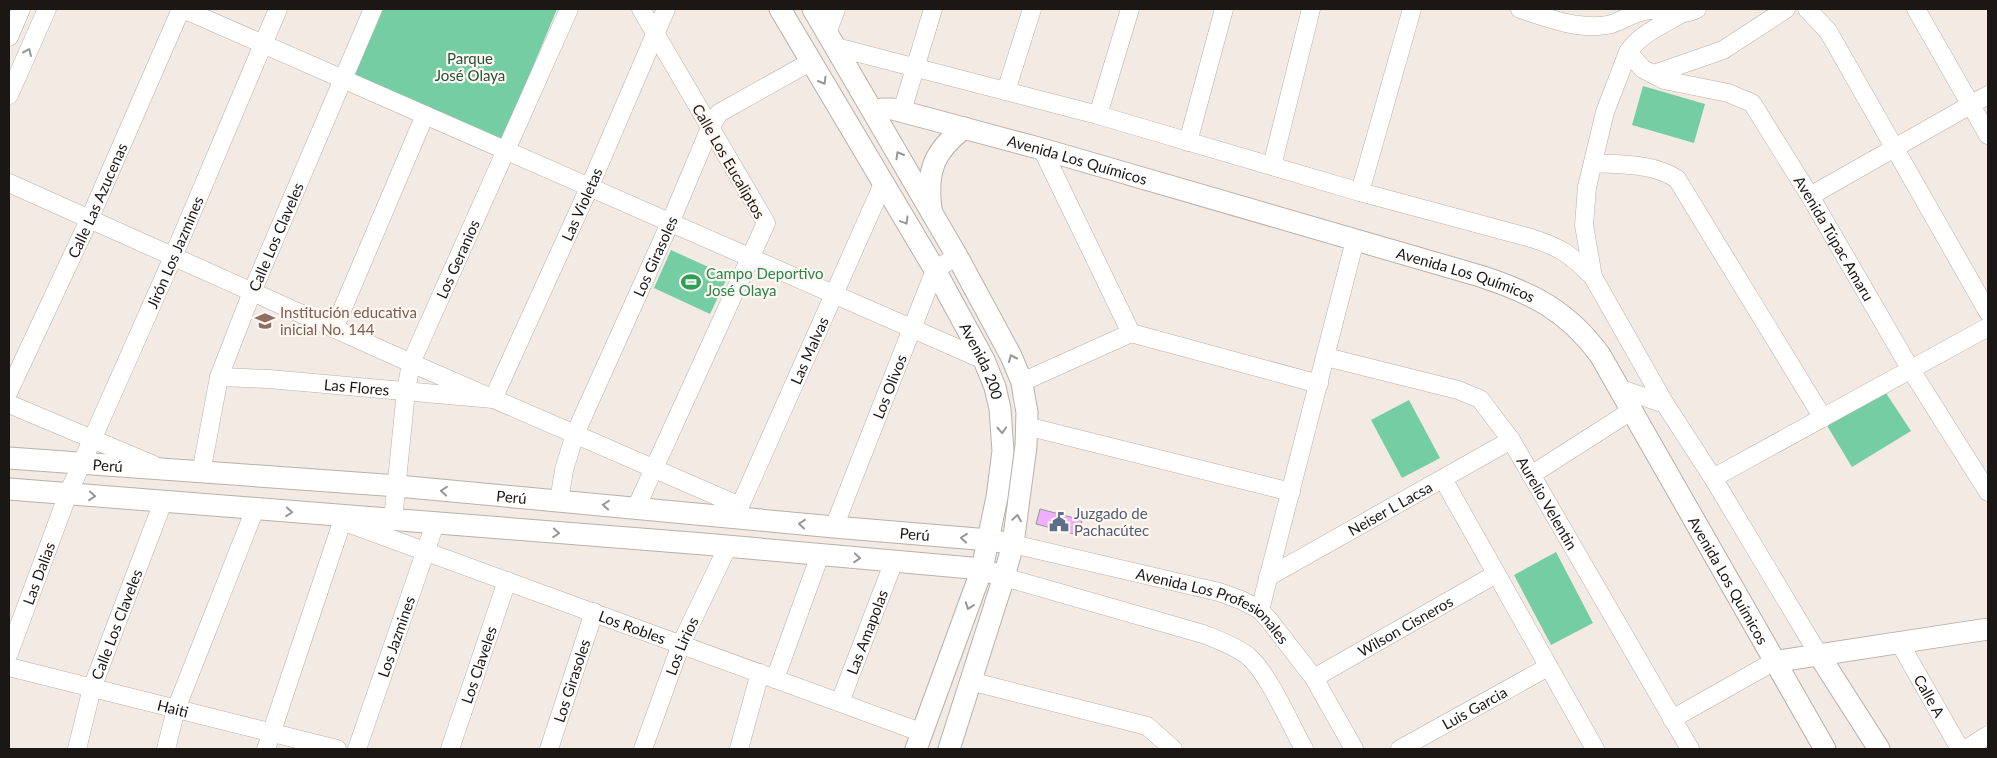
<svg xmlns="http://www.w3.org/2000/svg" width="1997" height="758" font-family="Lato,sans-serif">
  <rect width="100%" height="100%" fill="#f2eae3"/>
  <path fill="#75cea3" d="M 383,9 L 557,9 L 501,143 L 353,79 Z
    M 1643,86 L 1705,104 L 1694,143 L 1632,125 Z
    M 671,250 L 728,276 L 710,314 L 654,288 Z
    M 1884,390 L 1911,431 L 1852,467 L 1826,424 Z
    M 1409,400 L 1440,458 L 1402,478 L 1371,420 Z
    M 1556,552 L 1593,623 L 1551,645 L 1514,575 Z"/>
  <path fill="#efaffe" stroke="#9a949b" d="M 1040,509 L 1082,520 L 1078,535 L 1036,524 Z"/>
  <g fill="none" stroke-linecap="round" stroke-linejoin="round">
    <defs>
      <g id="minor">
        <path d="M 183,9 L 984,360"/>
        <path d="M 1520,9 C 1547,18 1578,30 1607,25 C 1620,23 1631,13 1644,11 C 1662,6 1679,19 1697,9"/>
        <path d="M 1807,9 L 1828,31 L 1988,312"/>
        <path d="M 1916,9 L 1988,135"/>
        <path d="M 827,33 L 836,9"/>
        <path d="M 9,37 L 21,9"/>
        <path d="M 836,47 L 1098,115 L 1360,192 L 1531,238 C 1562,248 1570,254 1593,277"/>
        <path id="s1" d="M 1628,52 L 1643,69 L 1664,80 L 1728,93 L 1752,103 L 1810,196 L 1911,370 L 1988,492"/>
        <path d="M 1654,74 L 1723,50 L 1786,9"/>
        <path d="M 1006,91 L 1032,9"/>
        <path d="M 9,95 L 47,9"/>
        <path d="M 902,111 L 933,9"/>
        <path d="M 1098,115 L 1130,9"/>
        <path d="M 1188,142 L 1224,9"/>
        <path d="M 1042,149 L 1131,333"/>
        <path d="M 1593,163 C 1621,165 1653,163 1677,179 L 1823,418"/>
        <path d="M 1272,166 L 1311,9"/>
        <path d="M 9,183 L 411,363 L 740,506"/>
        <path d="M 1360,192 L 1412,9"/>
        <path d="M 1810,196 L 1988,95"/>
        <path d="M 334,329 L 425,115"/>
        <path id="s2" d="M 1326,357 L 1458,390 L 1480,399 L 1511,440 L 1690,749"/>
        <path id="s3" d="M 219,377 L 269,379 L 493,399 L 589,188 L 666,9"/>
        <path d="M 1022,382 L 1131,333 L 1319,384"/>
        <path d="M 1618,388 L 1665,404 L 1713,478 L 1819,655"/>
        <path id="s4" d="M 9,391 L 89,220 L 181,9"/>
        <path d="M 9,404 L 154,465"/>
        <path d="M 1665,404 L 1593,277 L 1584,225 L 1587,187 L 1605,112 L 1628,52 C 1640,34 1662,25 1681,14"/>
        <path d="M 1026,426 L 1291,492"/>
        <path id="s5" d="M 201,473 L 219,377 L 252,292 L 373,9"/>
        <path d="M 1531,475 L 1631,411"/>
        <path d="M 1713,478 L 1988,327"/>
        <path d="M 1443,479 L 1595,749"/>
        <path id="s6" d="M 559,501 L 564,470 L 575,434 L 670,223 L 710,128 L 719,113 L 812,61"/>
        <path d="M 636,508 L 766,223 L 641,9"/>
        <path id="s7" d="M 736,515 L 883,184"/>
        <path id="s8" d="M 393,520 L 406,391 L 411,363 L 569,9"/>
        <path id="s9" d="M 342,521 L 923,733"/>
        <path id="s10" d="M 834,527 L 935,270 L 957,256"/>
        <path id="s11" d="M 1013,544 L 1219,592 L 1241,600 L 1260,610 L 1269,620 L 1314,678 L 1354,749"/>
        <path d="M 1004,577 L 1203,634 C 1218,640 1235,646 1248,656 C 1269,674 1290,724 1304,749"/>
        <path id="s12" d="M 1268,577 L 1511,440"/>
        <path d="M 1260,610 L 1355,240"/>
        <path id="s13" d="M 1899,642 L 1960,749"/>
        <path id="s14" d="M 9,653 L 68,494 L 173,257 L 278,9"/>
        <path id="s15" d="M 9,667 L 337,749"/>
        <path id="s16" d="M 1314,678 L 1496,574"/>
        <path d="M 775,679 L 820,555"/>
        <path d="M 970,681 L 1147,726 L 1173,749"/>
        <path id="s17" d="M 840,702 L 894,561"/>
        <path d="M 1672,719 L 1773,662"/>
        <path id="s18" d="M 77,749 L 92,688 L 163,502"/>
        <path d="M 166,749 L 176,709 L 255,509"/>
        <path d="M 266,749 L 344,516"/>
        <path id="s19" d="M 357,749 L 435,524"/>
        <path id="s20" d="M 450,749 L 507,581"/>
        <path id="s21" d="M 549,749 L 594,612"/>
        <path id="s22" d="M 643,749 L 681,644 L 728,546"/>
        <path d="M 739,749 L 760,673"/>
        <path id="s23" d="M 1400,749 L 1548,667"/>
        <path d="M 1966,749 L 1988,735"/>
      </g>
      <g id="major">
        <path id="s24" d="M 780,9 L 935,270 L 984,360 L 995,387 L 1000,409 L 1003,451 L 997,497 L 982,569 L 916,749"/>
        <path d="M 813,9 L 957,256 L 1011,356 L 1022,382 L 1024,396 L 1027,412 L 1026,446 L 1013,544 L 1004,577 L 949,749"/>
        <path id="s25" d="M 876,114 L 882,109 L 893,109 L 1042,149 L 1480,276 C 1532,293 1567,310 1600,355 L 1825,749"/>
        <path d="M 931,209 C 926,171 934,151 964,128"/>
        <path id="s26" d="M 9,458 L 398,486 L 834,527 L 989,540 L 1013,544"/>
        <path d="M 9,489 L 704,544 L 982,569 L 1004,577"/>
        <path d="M 1819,655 L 1879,749"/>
        <path d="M 1773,662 L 1988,629"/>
      </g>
    </defs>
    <use href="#minor" stroke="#b8b0aa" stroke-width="19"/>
    <use href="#major" stroke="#b8b0aa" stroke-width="23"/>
    <use href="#minor" stroke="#fff" stroke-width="18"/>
    <use href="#major" stroke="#fff" stroke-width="21"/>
  </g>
  <defs><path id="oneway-chevron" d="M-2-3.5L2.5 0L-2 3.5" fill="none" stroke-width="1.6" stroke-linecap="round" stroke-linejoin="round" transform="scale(1.25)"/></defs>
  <g stroke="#989796">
    <use href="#oneway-chevron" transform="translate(28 52) rotate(-66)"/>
    <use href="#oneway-chevron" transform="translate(823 81) rotate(60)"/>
    <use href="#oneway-chevron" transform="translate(899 155) rotate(-120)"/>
    <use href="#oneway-chevron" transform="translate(905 221) rotate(59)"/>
    <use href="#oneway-chevron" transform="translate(1012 358) rotate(-114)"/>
    <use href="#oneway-chevron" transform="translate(1002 430) rotate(87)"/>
    <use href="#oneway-chevron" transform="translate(444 491) rotate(-175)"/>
    <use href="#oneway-chevron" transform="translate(92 496) rotate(5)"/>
    <use href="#oneway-chevron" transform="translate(606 505) rotate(-175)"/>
    <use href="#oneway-chevron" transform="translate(289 512) rotate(4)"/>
    <use href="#oneway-chevron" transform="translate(1017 518) rotate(-81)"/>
    <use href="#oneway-chevron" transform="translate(802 524) rotate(-175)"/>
    <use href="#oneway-chevron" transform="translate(556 533) rotate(4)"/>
    <use href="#oneway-chevron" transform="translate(964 538) rotate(-175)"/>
    <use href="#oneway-chevron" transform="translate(857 558) rotate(5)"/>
    <use href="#oneway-chevron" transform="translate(969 606) rotate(110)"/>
  </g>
  <defs>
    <symbol id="stadium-bare" viewBox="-9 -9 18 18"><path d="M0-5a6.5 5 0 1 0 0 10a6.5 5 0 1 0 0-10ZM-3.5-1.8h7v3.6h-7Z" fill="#2e9e5b" stroke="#fff7f0" stroke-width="2.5" paint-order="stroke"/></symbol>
    <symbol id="school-bare" viewBox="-9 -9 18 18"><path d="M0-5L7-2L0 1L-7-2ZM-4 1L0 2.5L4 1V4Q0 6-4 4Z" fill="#8d6e63" stroke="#fff7f0" stroke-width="2.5" paint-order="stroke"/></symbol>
    <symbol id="civic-bare" viewBox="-9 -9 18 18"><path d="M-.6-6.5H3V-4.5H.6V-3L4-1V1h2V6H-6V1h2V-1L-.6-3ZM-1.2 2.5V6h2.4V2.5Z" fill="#5c6f8a" stroke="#fff7f0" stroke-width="2.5" paint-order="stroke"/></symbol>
  </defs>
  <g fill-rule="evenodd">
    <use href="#stadium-bare" x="677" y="268" width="28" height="28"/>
    <use href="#school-bare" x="251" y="307" width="28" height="28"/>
    <use href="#civic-bare" x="1045" y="508" width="28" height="28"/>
  </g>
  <g text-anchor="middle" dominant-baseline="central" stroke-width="4.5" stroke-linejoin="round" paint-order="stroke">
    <g font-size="15" fill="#24523d" stroke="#fff7f0">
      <text x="470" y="58">Parque<tspan x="470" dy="17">José Olaya</tspan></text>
    </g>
    <g font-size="15" fill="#1a1715" stroke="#fff7f0">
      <text stroke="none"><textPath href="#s25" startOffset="210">Avenida Los Químicos</textPath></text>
      <text transform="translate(729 161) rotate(60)">Calle Los Eucaliptos</text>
      <text stroke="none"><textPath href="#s4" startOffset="210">Calle Las Azucenas</textPath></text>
      <text stroke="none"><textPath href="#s3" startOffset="489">Las Violetas</textPath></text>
      <text stroke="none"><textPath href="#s5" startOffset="249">Calle Los Claveles</textPath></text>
      <text stroke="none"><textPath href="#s1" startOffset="296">Avenida Túpac Amaru</textPath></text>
      <text stroke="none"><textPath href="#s14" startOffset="434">Jirón Los Jazmines</textPath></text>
      <text stroke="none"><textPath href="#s6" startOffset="264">Los Girasoles</textPath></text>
      <text stroke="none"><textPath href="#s8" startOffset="272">Los Geranios</textPath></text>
      <text stroke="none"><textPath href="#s25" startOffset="615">Avenida Los Químicos</textPath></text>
      <text stroke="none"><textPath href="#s7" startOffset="180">Las Malvas</textPath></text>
      <text stroke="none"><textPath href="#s24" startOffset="406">Avenida 200</textPath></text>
      <text stroke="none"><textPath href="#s3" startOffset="138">Las Flores</textPath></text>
      <text stroke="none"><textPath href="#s10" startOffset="151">Los Olivos</textPath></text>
      <text stroke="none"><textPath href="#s26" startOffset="99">Perú</textPath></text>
      <text stroke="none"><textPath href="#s26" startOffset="504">Perú</textPath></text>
      <text stroke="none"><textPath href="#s2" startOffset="284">Aurelio Velentin</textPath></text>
      <text stroke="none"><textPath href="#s12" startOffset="140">Neiser L Lacsa</textPath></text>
      <text stroke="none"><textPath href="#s26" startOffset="909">Perú</textPath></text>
      <text stroke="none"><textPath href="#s14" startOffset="85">Las Dalias</textPath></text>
      <text stroke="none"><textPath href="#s25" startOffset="1035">Avenida Los Químicos</textPath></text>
      <text stroke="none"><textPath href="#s11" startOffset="212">Avenida Los Profesionales</textPath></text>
      <text stroke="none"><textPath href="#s18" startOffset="131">Calle Los Claveles</textPath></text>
      <text stroke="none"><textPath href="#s9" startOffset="309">Los Robles</textPath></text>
      <text stroke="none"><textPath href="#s16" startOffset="105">Wilson Cisneros</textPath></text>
      <text stroke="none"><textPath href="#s17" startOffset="75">Las Amapolas</textPath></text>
      <text stroke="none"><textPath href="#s19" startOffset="119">Los Jazmines</textPath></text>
      <text stroke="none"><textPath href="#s22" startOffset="110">Los Lirios</textPath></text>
      <text stroke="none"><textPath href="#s20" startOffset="89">Los Claveles</textPath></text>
      <text stroke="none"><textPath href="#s21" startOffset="72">Los Girasoles</textPath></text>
      <text stroke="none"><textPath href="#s13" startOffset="62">Calle A</textPath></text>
      <text stroke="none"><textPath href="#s15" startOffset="169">Haiti</textPath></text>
      <text stroke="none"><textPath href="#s23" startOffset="85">Luis Garcia</textPath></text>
    </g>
    <g font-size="15" fill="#27864d" stroke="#fff7f0" text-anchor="start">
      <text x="706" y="273">Campo Deportivo<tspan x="706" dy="17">José Olaya</tspan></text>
    </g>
    <g font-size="15" fill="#785e54" stroke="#fff7f0" text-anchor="start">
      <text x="280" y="312">Institución educativa<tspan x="280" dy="17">inicial No. 144</tspan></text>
    </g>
    <g font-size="15" fill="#4e5e75" stroke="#fff7f0" text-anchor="start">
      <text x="1074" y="513">Juzgado de<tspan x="1074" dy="17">Pachacútec</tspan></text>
    </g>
  </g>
  <rect width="1997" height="758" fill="none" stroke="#1a1715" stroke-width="20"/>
</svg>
